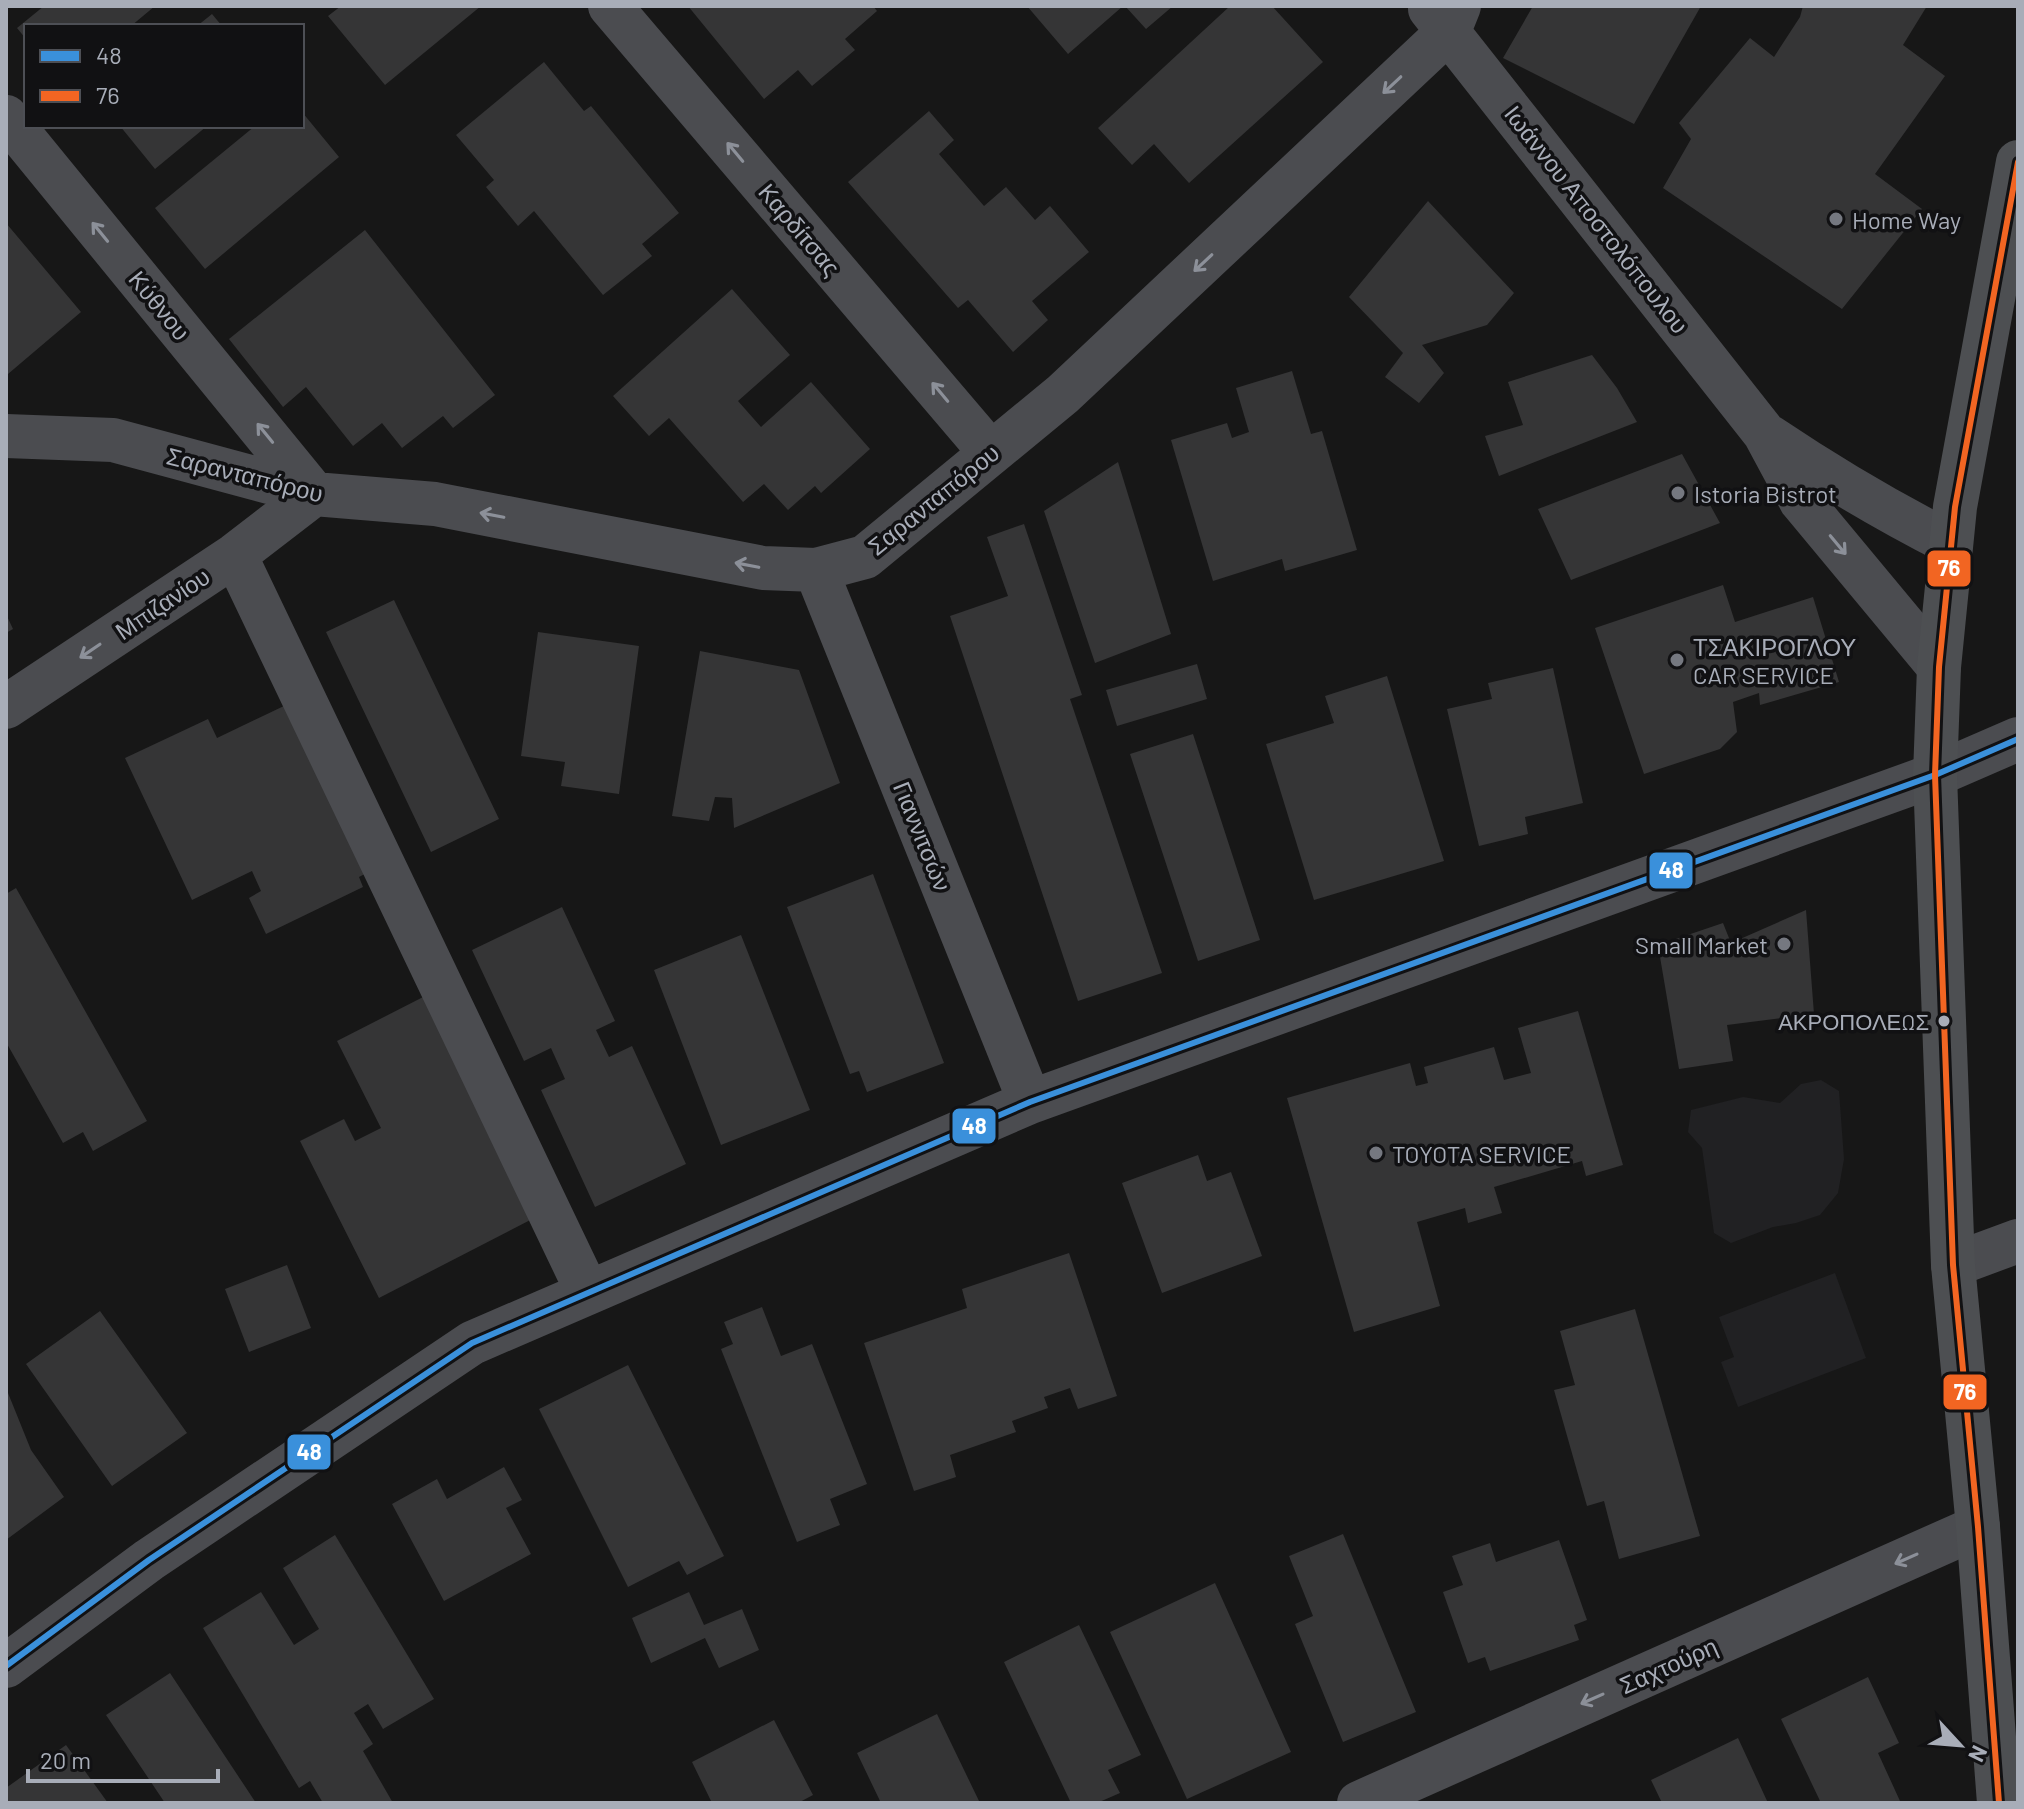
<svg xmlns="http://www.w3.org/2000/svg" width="2024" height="1809" font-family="Barlow,sans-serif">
  <rect width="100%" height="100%" fill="#171717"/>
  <path fill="#212123" d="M 1821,1080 L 1839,1091 L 1844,1159 L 1838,1193 L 1820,1215 L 1796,1223 L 1773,1227 L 1731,1243 L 1714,1233 L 1702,1148 L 1688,1132 L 1691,1110 L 1743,1097 L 1780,1103 L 1801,1084 Z
    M 1835,1273 L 1866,1358 L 1738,1407 L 1721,1362 L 1734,1357 L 1719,1317 Z"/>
  <path fill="#353536" d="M 44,6 L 155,6 L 131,26 L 26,26 L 26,39 L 17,28 Z
    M 341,6 L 481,6 L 385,85 L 328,16 Z
    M 688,6 L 873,6 L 877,11 L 845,39 L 855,50 L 812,86 L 798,70 L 764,99 Z
    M 1027,6 L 1123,6 L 1068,54 Z
    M 1125,6 L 1173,6 L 1146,29 Z
    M 1230,6 L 1272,6 L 1323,62 L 1189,183 L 1154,144 L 1132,165 L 1098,128 Z
    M 1533,6 L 1701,6 L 1634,124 L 1503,58 Z
    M 1803,6 L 1927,6 L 1903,45 L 1945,76 L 1875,174 L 1922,209 L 1842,309 L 1663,188 L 1691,139 L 1679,123 L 1750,38 L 1774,57 L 1800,17 Z
    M 212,14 L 222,26 L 197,26 Z
    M 544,62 L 584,111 L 591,106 L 679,213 L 642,244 L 652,256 L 603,295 L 534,211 L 518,226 L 486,187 L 494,180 L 456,135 Z
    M 929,111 L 954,140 L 939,154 L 984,206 L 1006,187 L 1035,220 L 1050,206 L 1089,252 L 1032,301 L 1048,320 L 1013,352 L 968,300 L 958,308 L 848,182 Z
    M 302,112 L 339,157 L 205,269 L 155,208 L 255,126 L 302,126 Z
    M 120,126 L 207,126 L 155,169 Z
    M 1428,201 L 1514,293 L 1487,325 L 1422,345 L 1444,373 L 1419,403 L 1385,377 L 1403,353 L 1349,297 Z
    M 6,223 L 81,312 L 8,374 L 6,372 Z
    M 365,230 L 495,395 L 453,428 L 443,416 L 402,448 L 382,423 L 353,446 L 306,387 L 283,407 L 229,339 Z
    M 732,289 L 790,355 L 738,401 L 761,427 L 811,382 L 870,449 L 821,493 L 815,486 L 788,510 L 764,484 L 743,502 L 669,418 L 649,436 L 613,396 Z
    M 1592,355 L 1617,388 L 1637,422 L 1499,476 L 1485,436 L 1523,425 L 1508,382 Z
    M 1292,371 L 1311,434 L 1322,431 L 1357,550 L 1285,571 L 1282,559 L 1213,581 L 1171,440 L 1227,423 L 1232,438 L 1249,432 L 1236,388 Z
    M 1682,454 L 1720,523 L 1571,580 L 1538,509 Z
    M 1118,462 L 1171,634 L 1095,663 L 1044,511 Z
    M 1024,524 L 1082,695 L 1070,699 L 1162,973 L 1078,1001 L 950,616 L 1008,596 L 987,537 Z
    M 1723,585 L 1735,622 L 1813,597 L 1839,682 L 1760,705 L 1759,693 L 1733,702 L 1737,732 L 1720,749 L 1644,774 L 1595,628 Z
    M 394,600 L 499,819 L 431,852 L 326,632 Z
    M 6,614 L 13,629 L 6,633 Z
    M 538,632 L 639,646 L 619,794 L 561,786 L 565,762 L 521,756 Z
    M 700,651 L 799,670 L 840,783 L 734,828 L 732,798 L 715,797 L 709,821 L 672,816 Z
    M 1197,664 L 1207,699 L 1117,726 L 1106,690 Z
    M 1553,668 L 1583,803 L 1525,817 L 1528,834 L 1479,846 L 1447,709 L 1492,699 L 1488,683 Z
    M 1387,676 L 1444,861 L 1314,900 L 1266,744 L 1334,723 L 1325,696 Z
    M 286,705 L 374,869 L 359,877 L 363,887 L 266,934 L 249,898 L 261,891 L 252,871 L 192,900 L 125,758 L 208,719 L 217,738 Z
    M 1193,734 L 1260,940 L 1198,961 L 1130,754 Z
    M 873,874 L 944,1063 L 867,1092 L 859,1071 L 850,1074 L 787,907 Z
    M 16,888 L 147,1121 L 93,1151 L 83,1132 L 63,1143 L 6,1042 L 6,894 Z
    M 562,907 L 615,1021 L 596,1030 L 609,1057 L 632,1046 L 686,1164 L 595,1207 L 541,1090 L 565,1079 L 551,1048 L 524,1061 L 472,950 Z
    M 1806,910 L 1814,1014 L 1727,1025 L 1733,1061 L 1679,1069 L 1658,945 L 1723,923 L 1731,943 Z
    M 741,935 L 810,1110 L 721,1145 L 654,970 Z
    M 427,995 L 538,1216 L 379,1298 L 300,1141 L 344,1119 L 355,1141 L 381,1128 L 337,1041 Z
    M 1578,1011 L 1623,1165 L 1586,1176 L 1582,1161 L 1494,1187 L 1502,1213 L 1468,1223 L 1465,1208 L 1417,1222 L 1440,1306 L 1354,1332 L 1287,1098 L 1410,1063 L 1416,1086 L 1428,1083 L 1424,1067 L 1494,1047 L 1504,1080 L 1531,1073 L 1518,1028 Z
    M 1198,1155 L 1207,1181 L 1231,1172 L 1262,1256 L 1162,1293 L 1122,1183 Z
    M 1069,1253 L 1117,1396 L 1078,1409 L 1070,1388 L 1044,1397 L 1048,1408 L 1012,1421 L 1016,1432 L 950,1455 L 956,1477 L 914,1491 L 864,1343 L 967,1308 L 962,1289 Z
    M 287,1265 L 311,1328 L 249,1352 L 225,1289 Z
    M 762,1307 L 781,1356 L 812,1344 L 867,1484 L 830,1499 L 840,1525 L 797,1542 L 721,1349 L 733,1344 L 724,1322 Z
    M 1635,1309 L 1700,1536 L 1619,1559 L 1604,1501 L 1587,1506 L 1554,1390 L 1575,1385 L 1560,1331 Z
    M 100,1311 L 187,1433 L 112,1486 L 26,1364 Z
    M 628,1365 L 724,1556 L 687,1575 L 679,1561 L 628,1587 L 539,1409 Z
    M 6,1388 L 31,1450 L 64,1497 L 6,1540 Z
    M 504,1467 L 522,1500 L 506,1508 L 531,1554 L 444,1601 L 392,1504 L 437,1479 L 447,1499 Z
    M 1343,1534 L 1416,1712 L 1343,1742 L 1295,1624 L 1313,1616 L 1289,1556 Z
    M 335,1535 L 434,1699 L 383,1729 L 368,1704 L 354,1713 L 373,1744 L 363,1751 L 393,1803 L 323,1803 L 310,1781 L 299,1788 L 203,1628 L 261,1592 L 294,1645 L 319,1629 L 283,1568 Z
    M 1559,1540 L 1587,1620 L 1574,1625 L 1579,1640 L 1490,1671 L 1485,1657 L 1468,1663 L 1443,1592 L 1463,1585 L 1452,1556 L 1490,1543 L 1496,1562 Z
    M 1215,1583 L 1291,1752 L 1187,1799 L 1110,1632 Z
    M 689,1592 L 704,1625 L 742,1609 L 759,1650 L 719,1668 L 705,1638 L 651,1663 L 632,1618 Z
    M 1079,1625 L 1141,1755 L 1108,1770 L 1120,1793 L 1097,1803 L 1071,1803 L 1004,1662 Z
    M 170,1673 L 256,1803 L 165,1803 L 106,1715 Z
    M 1868,1677 L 1899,1743 L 1878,1753 L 1900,1801 L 1896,1803 L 1821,1803 L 1781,1719 Z
    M 937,1714 L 980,1803 L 881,1803 L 857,1753 Z
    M 774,1720 L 813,1795 L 798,1803 L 712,1803 L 692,1762 Z
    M 1738,1738 L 1768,1803 L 1662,1803 L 1651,1780 Z
    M 66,1745 L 108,1803 L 6,1803 L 6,1788 Z"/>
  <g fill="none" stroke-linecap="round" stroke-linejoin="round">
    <path stroke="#4b4c50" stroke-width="44" d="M 610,6 L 990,452
      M 1430,9 L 1765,434 L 1801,501 L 1939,667
      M 6,117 L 314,494
      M 6,436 L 113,440 L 314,494 L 435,504 L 763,568 L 816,570 L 865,557 L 1063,394 L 1449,31 L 1459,6
      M 1770,437 C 1828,476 1887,511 1950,543
      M 235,555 L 588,1293
      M 816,570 L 1030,1102
      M 6,707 L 235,555 L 314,494
      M 1953,1265 L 2018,1241
      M 6,1666 L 149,1560 L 472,1343 L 1030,1102 L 1935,775 L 2018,739
      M 1359,1803 L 1978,1527"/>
    <path stroke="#4d4f52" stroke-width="44" d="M 1999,1803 L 1978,1527 L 1953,1265 L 1935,775 L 1939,667 L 1955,507 L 2018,162"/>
    <defs>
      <path id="bus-1" d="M 6,1666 L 149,1560 L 472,1343 L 1030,1102 L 1935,775 L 2018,739"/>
      <path id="bus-2" d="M 1999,1803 L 1978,1527 L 1953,1265 L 1935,775 L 1939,667 L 1955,507 L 2018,162"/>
    </defs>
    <use href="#bus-1" stroke="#111113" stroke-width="12"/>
    <use href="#bus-2" stroke="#111113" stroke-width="12"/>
    <use href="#bus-1" stroke="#3a90db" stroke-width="6"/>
    <use href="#bus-2" stroke="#f26522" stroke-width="6"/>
  </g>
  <defs><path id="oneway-shaft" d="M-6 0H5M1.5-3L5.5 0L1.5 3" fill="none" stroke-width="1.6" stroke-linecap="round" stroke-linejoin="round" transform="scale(2)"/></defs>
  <g stroke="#8c9099">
    <use href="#oneway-shaft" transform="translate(1392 85) rotate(137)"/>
    <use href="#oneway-shaft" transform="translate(735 152) rotate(-130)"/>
    <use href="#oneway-shaft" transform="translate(100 232) rotate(-129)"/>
    <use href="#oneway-shaft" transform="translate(1203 263) rotate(137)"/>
    <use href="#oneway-shaft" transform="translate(940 392) rotate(-130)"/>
    <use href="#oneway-shaft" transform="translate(265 433) rotate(-129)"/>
    <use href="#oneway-shaft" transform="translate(492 515) rotate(-169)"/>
    <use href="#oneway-shaft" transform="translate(1838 545) rotate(50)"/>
    <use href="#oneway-shaft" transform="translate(747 565) rotate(-169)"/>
    <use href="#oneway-shaft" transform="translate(90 651) rotate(146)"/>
    <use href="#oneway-shaft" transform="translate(1906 1559) rotate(156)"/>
    <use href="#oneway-shaft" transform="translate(1592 1699) rotate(156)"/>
  </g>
  <g fill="#757880" stroke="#111113" stroke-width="3">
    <circle cx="1836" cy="219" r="8"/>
    <circle cx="1678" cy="493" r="8"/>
    <circle cx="1677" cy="660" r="8"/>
    <circle cx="1784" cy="944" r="8"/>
    <circle cx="1376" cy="1153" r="8"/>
  </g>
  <circle fill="#a8adb8" stroke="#111113" stroke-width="3" cx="1944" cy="1021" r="7"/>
  <g text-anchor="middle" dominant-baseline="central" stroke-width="7" stroke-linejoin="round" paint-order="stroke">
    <g font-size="22" fill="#a8adb8" stroke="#111113" text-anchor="end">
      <text x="1929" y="1021">ΑΚΡΟΠΟΛΕΩΣ</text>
    </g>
    <g font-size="24" fill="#a8adb8" stroke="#111113">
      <text transform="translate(1597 219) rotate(52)">Ιωάννου Αποστολόπουλου</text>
      <text transform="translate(800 229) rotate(50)">Καρδίτσας</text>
      <text transform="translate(160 305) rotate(51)">Κύθνου</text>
      <text transform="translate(245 474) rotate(14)">Σαρανταπόρου</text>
      <text transform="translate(933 499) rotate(-39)">Σαρανταπόρου</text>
      <text transform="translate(162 603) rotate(-34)">Μπιζανίου</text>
      <text transform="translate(923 836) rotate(68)">Γιαννιτσών</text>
      <text transform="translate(1668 1665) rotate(-24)">Σαχτούρη</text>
    </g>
    <g font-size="24" fill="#a8adb8" stroke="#111113" text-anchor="start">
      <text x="1852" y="219">Home Way</text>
      <text x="1694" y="493">Istoria Bistrot</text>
      <text x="1693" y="646">ΤΣΑΚΙΡΟΓΛΟΥ<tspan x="1693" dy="28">CAR SERVICE</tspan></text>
      <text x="1768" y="944" text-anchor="end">Small Market</text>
      <text x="1392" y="1153">TOYOTA SERVICE</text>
    </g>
  </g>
  <g stroke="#111113" stroke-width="3">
    <rect x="1926" y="549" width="46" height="39" rx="8" fill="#f26522"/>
    <rect x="1648" y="851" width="46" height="39" rx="8" fill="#3a90db"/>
    <rect x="951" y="1107" width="46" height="38" rx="8" fill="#3a90db"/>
    <rect x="1942" y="1373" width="46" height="38" rx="8" fill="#f26522"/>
    <rect x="286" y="1433" width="46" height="38" rx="8" fill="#3a90db"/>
  </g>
  <g font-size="22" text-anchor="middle" font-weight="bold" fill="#fff">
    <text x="1949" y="576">76</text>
    <text x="1671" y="878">48</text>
    <text x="974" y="1134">48</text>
    <text x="1965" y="1400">76</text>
    <text x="309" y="1460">48</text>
  </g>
  <rect width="2024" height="1809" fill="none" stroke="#a8adb8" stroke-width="16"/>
  <rect x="24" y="24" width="280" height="104" fill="#111113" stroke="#4d4f55" stroke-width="2"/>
  <rect x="40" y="50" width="40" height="12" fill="#3a90db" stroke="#4d4f55" stroke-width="2"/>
  <text x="96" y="64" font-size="24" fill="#a8adb8">48</text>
  <rect x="40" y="90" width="40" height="12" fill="#f26522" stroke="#4d4f55" stroke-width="2"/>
  <text x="96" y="104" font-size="24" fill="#a8adb8">76</text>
  <g transform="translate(1960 1745) rotate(116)" stroke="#111113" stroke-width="6" paint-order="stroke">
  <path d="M0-6L14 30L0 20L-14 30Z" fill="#a8adb8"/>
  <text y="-12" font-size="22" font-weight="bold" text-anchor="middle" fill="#a8adb8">N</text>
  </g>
  <path d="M28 1769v12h190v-12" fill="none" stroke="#a8adb8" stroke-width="4"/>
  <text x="40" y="1769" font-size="24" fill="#a8adb8" stroke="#111113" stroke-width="6" paint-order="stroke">20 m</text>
</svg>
